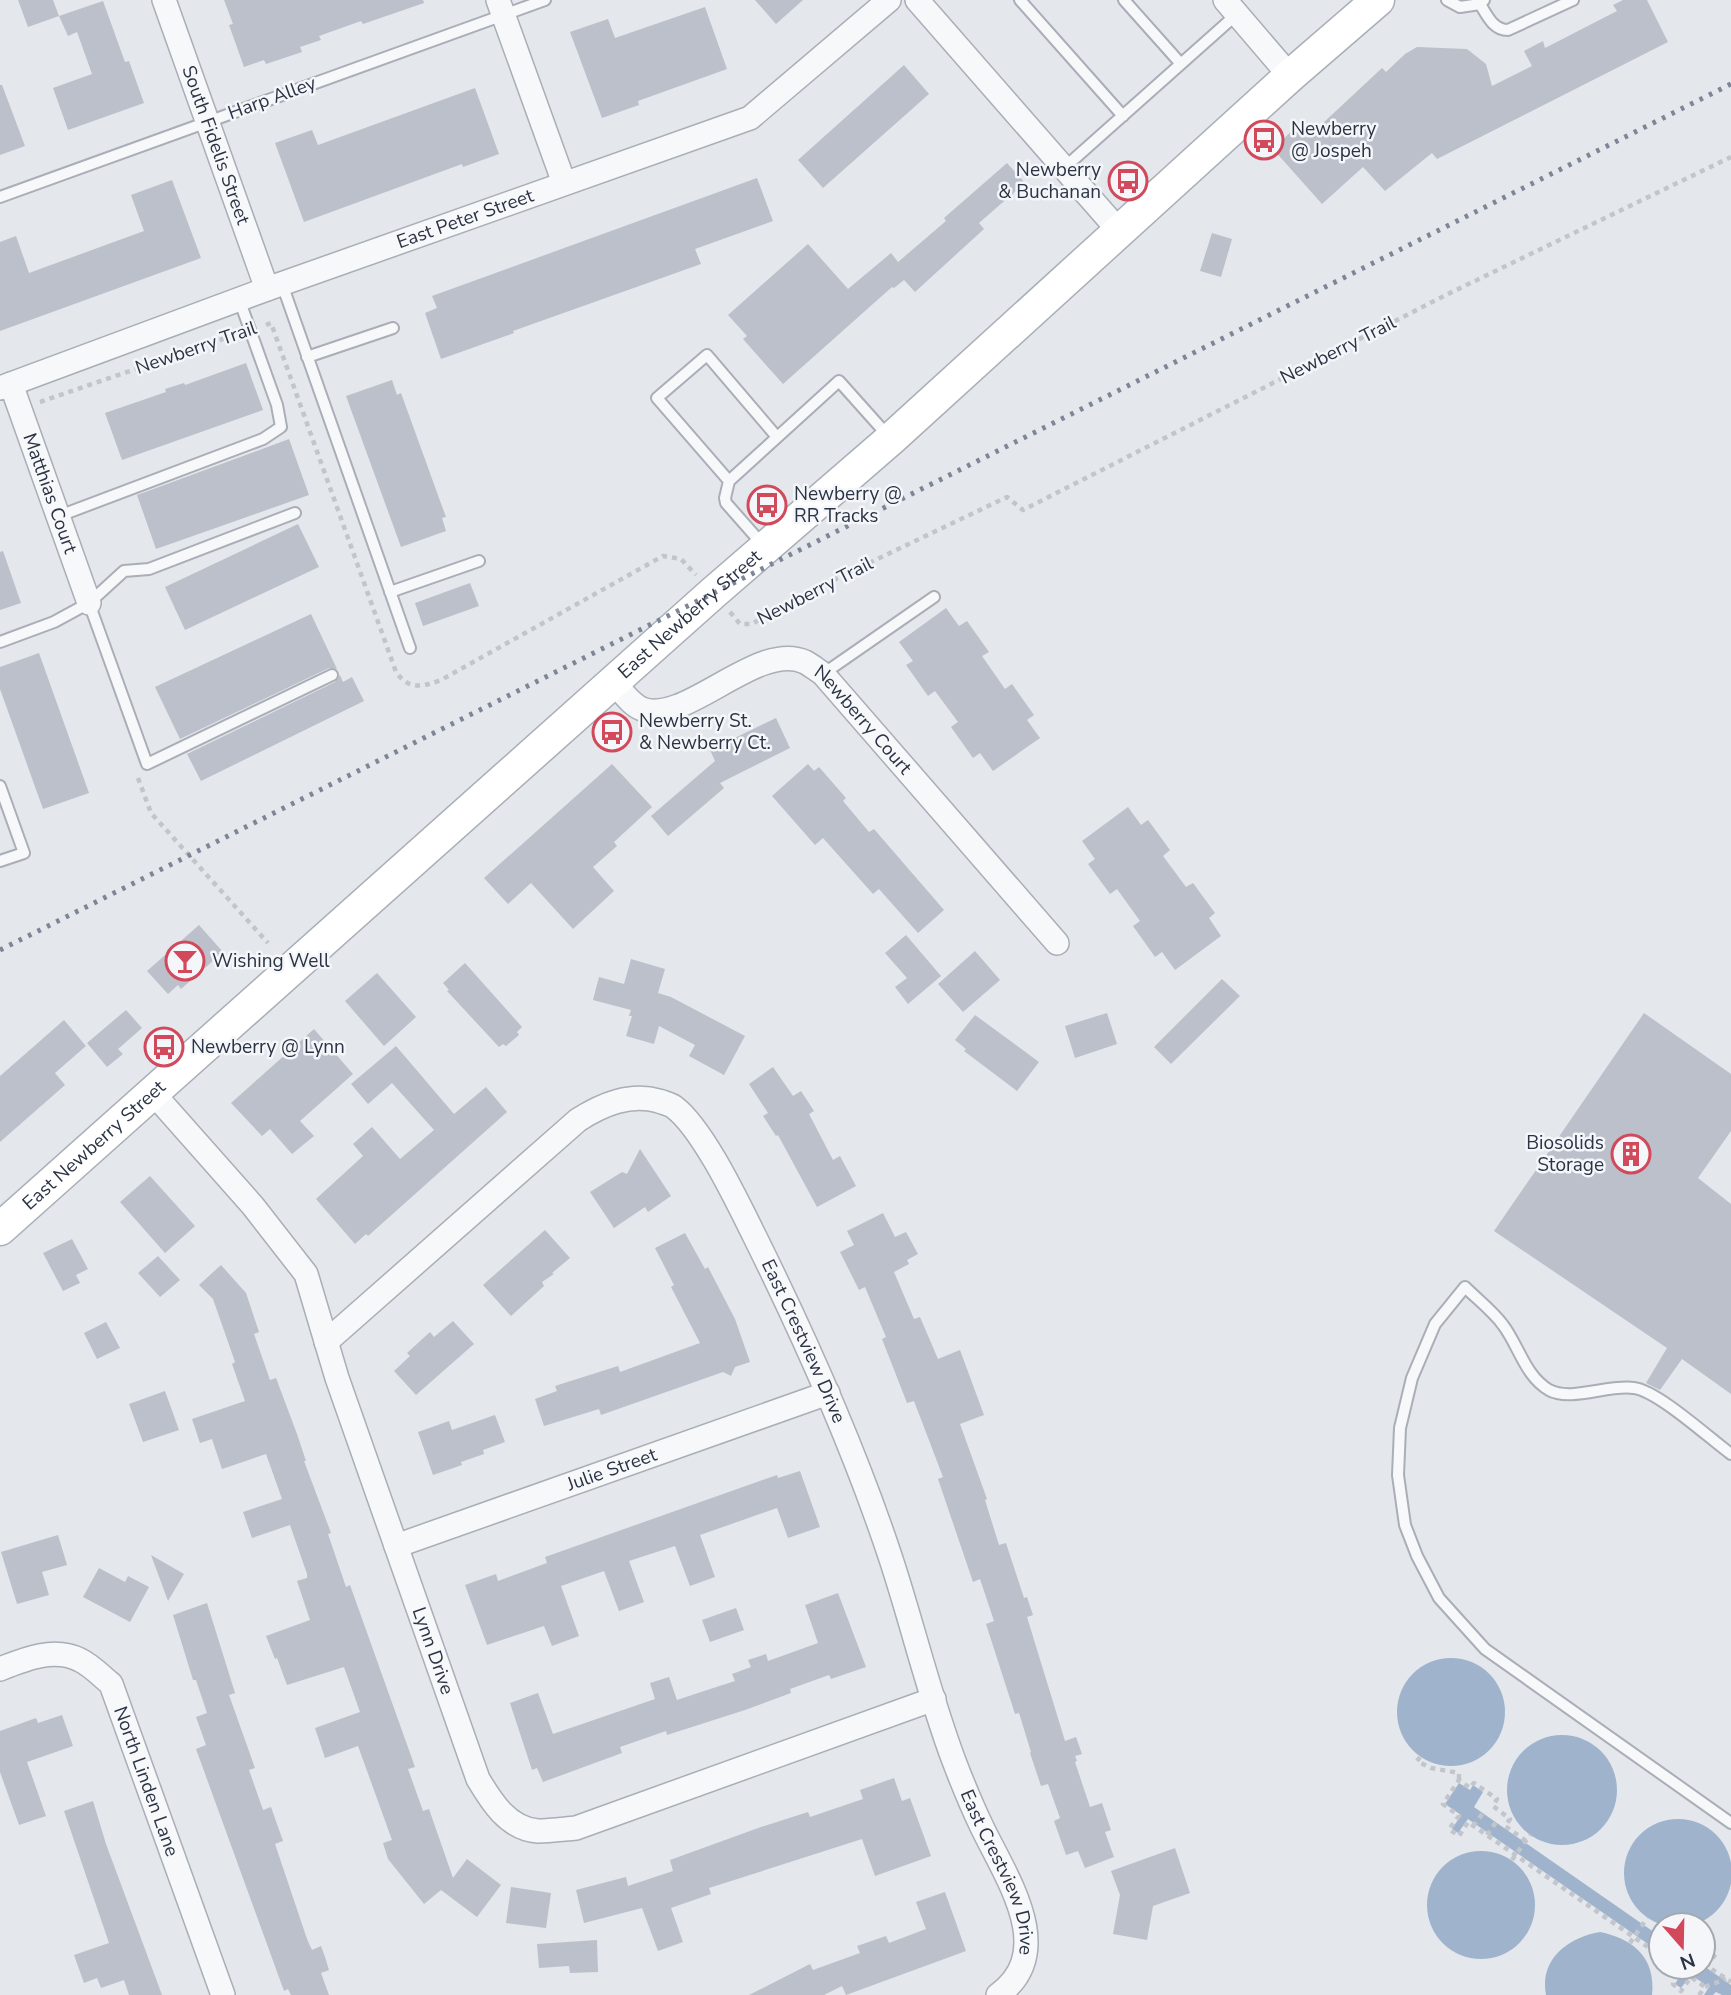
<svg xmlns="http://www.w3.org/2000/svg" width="1731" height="1995" font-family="'Nunito Sans',sans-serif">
  <rect width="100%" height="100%" fill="#e4e7ec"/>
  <path fill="#9fb4cc" d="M1397 1712a54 54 0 1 1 108 0a54 54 0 1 1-108 0Z
    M1507 1790a55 55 0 1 1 110 0a55 55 0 1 1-110 0Z
    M 1459,1783 L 1470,1790 L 1473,1785 L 1483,1792 L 1474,1807 L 1661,1937 L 1661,1953 L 1468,1819 L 1458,1833 L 1452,1829 L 1461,1815 L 1445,1804 Z
    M1624 1873a54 54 0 1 1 108 0a54 54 0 1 1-108 0Z
    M1427 1905a54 54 0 1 1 108 0a54 54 0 1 1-108 0Z
    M 1600,1932 C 1634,1939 1656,1958 1652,1995 L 1546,1995 C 1539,1959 1569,1937 1600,1932 Z
    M 1703,1944 L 1714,1952 L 1704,1966 L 1731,1985 L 1731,1995 L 1722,1995 L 1716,1992 L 1713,1995 L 1704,1995 L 1709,1987 L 1691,1975 L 1681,1988 L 1675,1984 L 1684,1969 L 1681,1967 L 1703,1967 Z"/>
  <path fill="#bbc0ca" d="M 18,0 L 53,0 L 59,16 L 28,27 Z
    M 224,0 L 423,0 L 424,3 L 363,24 L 361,21 L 319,36 L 321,40 L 300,47 L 302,52 L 266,64 L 264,60 L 244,67 L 229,25 L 233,24 Z
    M 755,0 L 803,0 L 776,24 Z
    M 1623,0 L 1647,0 L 1668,42 L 1437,159 L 1432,153 L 1385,191 L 1363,167 L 1322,204 L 1273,149 L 1297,126 L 1307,138 L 1382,68 L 1386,72 L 1405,54 L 1417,47 L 1467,49 L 1486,64 L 1492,86 L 1532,66 L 1524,51 L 1543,41 L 1545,48 L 1617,11 L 1613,5 Z
    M 103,1 L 125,62 L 129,61 L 144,103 L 68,130 L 53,88 L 92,74 L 77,32 L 68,36 L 59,16 Z
    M 705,7 L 727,69 L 638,101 L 639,105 L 602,118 L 570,32 L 608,19 L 615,38 Z
    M 904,65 L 929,94 L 823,188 L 798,160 Z
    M 0,85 L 2,85 L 25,146 L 0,155 Z
    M 475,88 L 499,154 L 463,167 L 462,164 L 304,222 L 275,143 L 312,130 L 318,145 Z
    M 1007,163 L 1025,183 L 979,223 L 984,229 L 915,292 L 904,280 L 894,288 L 892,287 L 783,384 L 743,339 L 747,336 L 728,315 L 808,244 L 848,289 L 891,253 L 898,262 L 946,221 L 944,218 Z
    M 757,178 L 773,221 L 695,249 L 701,264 L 513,331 L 514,333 L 441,359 L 425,313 L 437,308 L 432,296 Z
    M 172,180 L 201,258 L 0,331 L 0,242 L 16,236 L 29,273 L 144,231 L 131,195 Z
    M 1212,233 L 1232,239 L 1221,277 L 1200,271 Z
    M 246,363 L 263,410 L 122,460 L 105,413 L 166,392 L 165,389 L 184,383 L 185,385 Z
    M 392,380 L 397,395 L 401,393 L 439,498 L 446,517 L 442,518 L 446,531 L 401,547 L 346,396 Z
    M 289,439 L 309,495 L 156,549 L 137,495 Z
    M 298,524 L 319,567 L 185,630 L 165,587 Z
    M 3,551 L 21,603 L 0,610 L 0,552 Z
    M 470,583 L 479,606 L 423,626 L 415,603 Z
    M 946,608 L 959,626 L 967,621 L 989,652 L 982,656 L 1005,689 L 1012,684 L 1034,715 L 1027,720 L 1040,738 L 993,771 L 980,753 L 973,758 L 951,727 L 958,722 L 935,691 L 928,696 L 906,665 L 913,661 L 899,642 Z
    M 311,614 L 337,669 L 329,668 L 180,739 L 155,687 Z
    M 39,653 L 89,793 L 43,809 L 0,689 L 0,667 Z
    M 340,675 L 343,682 L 352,677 L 364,701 L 201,781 L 187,754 L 335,682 Z
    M 776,718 L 790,748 L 720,783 L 724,788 L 668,836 L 651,816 L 715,761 L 710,750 Z
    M 612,764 L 652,807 L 614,842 L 617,846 L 593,867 L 614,891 L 573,929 L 531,883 L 508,904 L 484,878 Z
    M 808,764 L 814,771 L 819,767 L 846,798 L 843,801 L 869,832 L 874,829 L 944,910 L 918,933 L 879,889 L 873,894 L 823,838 L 815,845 L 772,796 Z
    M 1128,807 L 1141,825 L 1148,820 L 1170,850 L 1163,856 L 1186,887 L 1193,883 L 1215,913 L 1209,918 L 1221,936 L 1175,970 L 1162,952 L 1155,957 L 1133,926 L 1140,921 L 1117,889 L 1110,894 L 1088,864 L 1095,859 L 1082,841 Z
    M 199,925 L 223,952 L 181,989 L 178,985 L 168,994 L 147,971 Z
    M 906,935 L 941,976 L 908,1004 L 895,987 L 907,978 L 885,953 Z
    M 975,951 L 1000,980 L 963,1012 L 938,984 Z
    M 631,959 L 665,969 L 658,993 L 671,997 L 745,1036 L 724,1075 L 689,1056 L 695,1045 L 659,1026 L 654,1044 L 626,1036 L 632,1016 L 629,1016 L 631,1010 L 593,1000 L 599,977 L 624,984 Z
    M 465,963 L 522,1027 L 517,1032 L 519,1035 L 506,1046 L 503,1044 L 499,1047 L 447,991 L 449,990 L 443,983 Z
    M 377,973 L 416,1017 L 384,1046 L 345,1001 Z
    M 1222,979 L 1240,996 L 1171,1064 L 1154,1047 Z
    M 126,1010 L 142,1028 L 118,1049 L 123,1054 L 107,1067 L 87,1043 Z
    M 1107,1013 L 1117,1044 L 1075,1058 L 1065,1026 Z
    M 1644,1013 L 1731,1074 L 1731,1131 L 1698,1178 L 1731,1204 L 1731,1394 L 1682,1359 L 1660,1390 L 1646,1383 L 1667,1348 L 1494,1231 Z
    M 975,1015 L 1039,1062 L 1017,1091 L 964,1051 L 966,1049 L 955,1040 Z
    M 64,1020 L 86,1046 L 55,1073 L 65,1085 L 0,1142 L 0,1076 Z
    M 314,1029 L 353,1074 L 300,1121 L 314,1136 L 292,1154 L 270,1129 L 262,1136 L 231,1103 Z
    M 396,1046 L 454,1114 L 486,1087 L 507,1112 L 368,1236 L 366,1234 L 355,1244 L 316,1199 L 363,1156 L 353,1144 L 372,1127 L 400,1159 L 434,1130 L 392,1083 L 368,1104 L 351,1084 Z
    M 773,1067 L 793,1096 L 801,1091 L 814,1111 L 809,1114 L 833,1160 L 840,1156 L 856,1186 L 817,1207 L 778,1135 L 776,1136 L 763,1116 L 768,1113 L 749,1084 Z
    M 640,1149 L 671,1196 L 648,1212 L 645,1207 L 614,1228 L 590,1192 L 622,1172 L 627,1174 Z
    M 150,1176 L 195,1226 L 165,1253 L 120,1202 Z
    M 883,1213 L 895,1237 L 906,1232 L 918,1254 L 907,1260 L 909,1264 L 894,1272 L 914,1319 L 920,1317 L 938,1359 L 960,1350 L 984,1415 L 960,1424 L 987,1499 L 985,1500 L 999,1545 L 1006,1543 L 1024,1598 L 1027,1597 L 1033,1615 L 1027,1617 L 1065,1741 L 1076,1737 L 1082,1754 L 1075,1756 L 1077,1761 L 1075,1762 L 1090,1807 L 1102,1803 L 1111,1830 L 1105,1832 L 1114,1857 L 1085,1868 L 1078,1851 L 1066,1855 L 1054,1821 L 1060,1818 L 1048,1784 L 1041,1786 L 1030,1753 L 1031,1752 L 1019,1713 L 1015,1714 L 986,1624 L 994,1621 L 980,1579 L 973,1582 L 938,1479 L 943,1477 L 914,1401 L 907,1403 L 882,1339 L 886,1337 L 865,1287 L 859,1290 L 840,1252 L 854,1245 L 847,1231 Z
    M 545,1230 L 570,1258 L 552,1273 L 554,1274 L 542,1282 L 544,1286 L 511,1316 L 483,1285 Z
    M 685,1233 L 705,1269 L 708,1267 L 735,1319 L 750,1362 L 735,1367 L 731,1376 L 723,1372 L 601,1415 L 599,1409 L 544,1426 L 535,1399 L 557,1391 L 555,1386 L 618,1366 L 620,1372 L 700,1343 L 671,1287 L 674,1285 L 655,1248 Z
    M 72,1239 L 88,1269 L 76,1275 L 80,1283 L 63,1291 L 43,1253 Z
    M 158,1256 L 180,1280 L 160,1297 L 138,1273 Z
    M 221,1265 L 246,1293 L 259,1332 L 254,1334 L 270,1380 L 276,1378 L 297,1434 L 306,1461 L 304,1461 L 331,1533 L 328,1534 L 346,1587 L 350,1585 L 415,1767 L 408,1769 L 423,1811 L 429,1809 L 453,1878 L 467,1859 L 501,1885 L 477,1917 L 441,1890 L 424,1904 L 388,1859 L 383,1843 L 392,1840 L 358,1746 L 325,1758 L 315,1728 L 360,1712 L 344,1667 L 287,1685 L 277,1658 L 275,1659 L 266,1636 L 310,1620 L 297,1581 L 307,1578 L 307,1574 L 290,1525 L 252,1538 L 243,1512 L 282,1499 L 266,1454 L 222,1469 L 212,1439 L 200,1443 L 192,1419 L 245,1401 L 232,1364 L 235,1362 L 213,1299 L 199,1285 Z
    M 453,1321 L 474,1344 L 416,1395 L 394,1371 L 410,1356 L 407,1353 L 430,1332 L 434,1337 Z
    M 106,1322 L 120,1348 L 97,1359 L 84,1333 Z
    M 165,1391 L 179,1430 L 143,1442 L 129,1404 Z
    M 495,1415 L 505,1442 L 483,1450 L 484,1454 L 461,1462 L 462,1465 L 433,1475 L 418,1432 L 449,1421 L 452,1430 Z
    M 800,1471 L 820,1527 L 788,1538 L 777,1508 L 740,1521 L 700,1535 L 715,1577 L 690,1586 L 675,1546 L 629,1561 L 644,1602 L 619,1611 L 604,1571 L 561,1586 L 579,1636 L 552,1646 L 544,1626 L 487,1645 L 465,1585 L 496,1574 L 498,1581 L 547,1563 L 545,1557 L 777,1475 L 778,1478 Z
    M 58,1535 L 67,1565 L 42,1572 L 49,1595 L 17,1604 L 1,1552 Z
    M 151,1555 L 184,1574 L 168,1601 Z
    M 99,1568 L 125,1582 L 128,1576 L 149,1587 L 130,1622 L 83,1597 Z
    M 838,1593 L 866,1667 L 831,1679 L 829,1675 L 790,1689 L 791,1693 L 745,1710 L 667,1735 L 666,1731 L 620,1747 L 622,1753 L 543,1782 L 537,1768 L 532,1770 L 510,1703 L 538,1693 L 553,1734 L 655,1699 L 650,1683 L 669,1677 L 677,1700 L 701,1692 L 735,1681 L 732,1674 L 751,1667 L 748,1660 L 766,1654 L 768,1661 L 818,1643 L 805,1605 Z
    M 207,1603 L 235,1693 L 229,1695 L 255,1768 L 249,1770 L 263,1810 L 271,1807 L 283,1841 L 275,1844 L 307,1939 L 312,1950 L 321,1946 L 325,1957 L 329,1970 L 321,1973 L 329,1995 L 291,1995 L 288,1989 L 284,1991 L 196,1749 L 206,1745 L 196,1717 L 207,1713 L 196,1680 L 193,1680 L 173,1615 Z
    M 736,1608 L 744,1630 L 710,1642 L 702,1620 Z
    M 62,1715 L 73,1746 L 27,1762 L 46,1816 L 19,1825 L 0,1772 L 0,1731 L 36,1718 L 38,1723 Z
    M 894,1778 L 902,1801 L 910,1798 L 931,1856 L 875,1876 L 862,1839 L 709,1888 L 711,1894 L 671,1908 L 683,1942 L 658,1951 L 642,1908 L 584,1923 L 576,1890 L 626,1877 L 628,1886 L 673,1871 L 670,1860 L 761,1827 L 808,1812 L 810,1817 L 863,1799 L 860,1790 Z
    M 93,1801 L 106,1844 L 162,1995 L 129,1995 L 124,1980 L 101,1988 L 97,1978 L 84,1983 L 74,1955 L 109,1943 L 64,1811 Z
    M 1175,1848 L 1190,1893 L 1153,1906 L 1147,1940 L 1113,1934 L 1120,1895 L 1111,1871 Z
    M 511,1887 L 551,1893 L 546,1928 L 506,1923 Z
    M 945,1892 L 966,1951 L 846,1995 L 842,1986 L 824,1995 L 749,1995 L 810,1964 L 813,1970 L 860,1953 L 857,1946 L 886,1936 L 889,1943 L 926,1929 L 916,1902 Z
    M 597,1940 L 598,1972 L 570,1973 L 569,1966 L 539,1968 L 537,1944 Z"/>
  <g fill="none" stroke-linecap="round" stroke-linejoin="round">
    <defs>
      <path id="lane" d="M 1020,0 L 1123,116
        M 1124,0 L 1181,64
        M 1447,0 L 1460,7 L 1480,4
        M 1484,0 L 1480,4 C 1487,15 1493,30 1508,30 L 1573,0
        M 1064,168 L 1237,14
        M 0,197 L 545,0
        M 282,284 L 410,648
        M 307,357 L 393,328
        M 729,481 L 657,398 L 707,355 L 777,437
        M 59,516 L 263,439 L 281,427 L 277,405 L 239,299
        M 763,545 L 726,503 L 725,498 L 729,481 L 839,381 L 889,437
        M 390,592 L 479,561
        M 89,603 L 147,764 L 332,675
        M 0,642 L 54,622 L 89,603 L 124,571 L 149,569 L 295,513
        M 823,674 L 934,597
        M 0,786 L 24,853 L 0,861
        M 1731,1454 C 1709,1438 1658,1391 1634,1388 C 1609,1384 1571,1402 1549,1390 C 1525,1376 1519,1346 1503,1325 C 1493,1311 1477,1299 1465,1287 L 1435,1324 L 1412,1378 L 1400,1428 L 1398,1475 L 1405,1525 L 1417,1556 L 1439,1598 L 1485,1649 L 1731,1823"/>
      <g id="street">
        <path id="s1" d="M 164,0 L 267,289"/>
        <path d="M 498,0 L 564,183"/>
        <path d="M 917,0 L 1120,232"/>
        <path d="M 1225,0 L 1290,76"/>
        <path id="s2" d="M 11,384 L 89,603"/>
        <path id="s3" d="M 0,388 L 267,289 L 750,118 L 889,0"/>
        <path id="s4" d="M 614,683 C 622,691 631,705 642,709 C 685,726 758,640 805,662 C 811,665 817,670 823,674 L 1057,943"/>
        <path id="s5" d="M 153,1093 L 253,1206 L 306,1274 L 337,1378 L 478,1779 C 491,1801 508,1829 538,1831 C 550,1831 564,1829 576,1828 L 934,1699"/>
        <path id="s6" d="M 326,1342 L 578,1120 C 603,1104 630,1093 659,1101 C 664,1103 670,1104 674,1107 C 703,1129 737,1201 754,1235 C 806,1340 854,1447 891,1559 C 913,1626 929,1695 954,1761 C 962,1782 971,1804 981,1825 C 1005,1876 1059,1951 998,1995"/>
        <path id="s7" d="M 396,1546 L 828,1393"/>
        <path id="s8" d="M 0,1669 C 25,1659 54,1647 80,1660 C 91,1665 101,1676 111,1684 L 223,1995"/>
      </g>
      <g id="secondary">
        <path id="s9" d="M 0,1229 L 713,593 L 891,439 L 1290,76 L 1378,0"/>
      </g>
    </defs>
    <use href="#lane" stroke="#a9aeb7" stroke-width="14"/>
    <use href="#street" stroke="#a9aeb7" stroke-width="26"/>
    <use href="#secondary" stroke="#a9aeb7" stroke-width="35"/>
    <path stroke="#c2c5cb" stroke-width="4.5" stroke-dasharray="5 5" stroke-linecap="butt" d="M 266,325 L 271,323 L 396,672 C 409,690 422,687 441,680 L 663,556 L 681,559 L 696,575
      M 40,402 L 237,334
      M 730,612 L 740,624 L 752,624 L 796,598 L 1007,497 L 1023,510 L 1450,293 L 1731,157
      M 138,778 L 151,813 L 268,943
      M 1420,1757 L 1417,1761 L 1431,1768 L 1459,1773 L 1459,1780
      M 1473,1826 L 1483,1813
      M 1487,1835 L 1496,1822
      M 1526,1841 L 1505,1826 L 1510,1819 L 1493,1806 L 1497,1799 L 1474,1783 L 1470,1788 L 1459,1780 L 1443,1804 L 1459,1816 L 1449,1829 L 1459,1836 L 1468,1822 L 1661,1956
      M 1512,1860 L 1530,1835
      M 1703,1942 L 1717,1952 L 1707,1966 L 1731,1982
      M 1630,1943 L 1647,1918
      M 1677,1967 L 1681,1970 L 1673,1984 L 1681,1991 L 1691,1977 L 1705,1987
      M 1699,1995 L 1705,1987 L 1726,1979"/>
    <use href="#lane" stroke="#f7f8fa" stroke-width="10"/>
    <use href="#street" stroke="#f7f8fa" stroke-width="23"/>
    <use href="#secondary" stroke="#fff" stroke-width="32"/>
    <path stroke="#7d8696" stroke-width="5" stroke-dasharray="3.5 7" stroke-linecap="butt" d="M 0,950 L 1731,84"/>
  </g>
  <defs>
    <symbol id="bus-ring" viewBox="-11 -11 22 22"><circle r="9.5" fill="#f4f6f9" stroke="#d1495b" stroke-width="1.5"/><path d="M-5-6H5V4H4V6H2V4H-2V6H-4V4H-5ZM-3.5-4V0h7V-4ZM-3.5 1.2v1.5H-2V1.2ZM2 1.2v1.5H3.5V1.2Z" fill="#d1495b"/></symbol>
    <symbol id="bar-ring" viewBox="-11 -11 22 22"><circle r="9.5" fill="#f4f6f9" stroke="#d1495b" stroke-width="1.5"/><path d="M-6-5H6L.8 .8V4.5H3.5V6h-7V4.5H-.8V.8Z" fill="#d1495b"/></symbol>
    <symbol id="building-ring" viewBox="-11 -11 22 22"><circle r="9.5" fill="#f4f6f9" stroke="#d1495b" stroke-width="1.5"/><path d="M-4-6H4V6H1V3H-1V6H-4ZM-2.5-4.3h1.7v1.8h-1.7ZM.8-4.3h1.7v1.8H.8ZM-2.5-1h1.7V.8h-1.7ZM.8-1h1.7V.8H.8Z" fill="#d1495b"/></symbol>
  </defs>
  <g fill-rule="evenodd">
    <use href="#bus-ring" x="1242" y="118" width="44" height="44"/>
    <use href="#bus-ring" x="1106" y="159" width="44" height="44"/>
    <use href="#bus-ring" x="745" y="483" width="44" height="44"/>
    <use href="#bus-ring" x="590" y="710" width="44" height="44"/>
    <use href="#bar-ring" x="163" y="939" width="44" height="44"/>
    <use href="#bus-ring" x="142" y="1025" width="44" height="44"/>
    <use href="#building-ring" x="1609" y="1132" width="44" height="44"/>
  </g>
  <g text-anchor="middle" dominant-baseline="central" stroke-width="5" stroke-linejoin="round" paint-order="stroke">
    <g font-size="19" fill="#2b3445" stroke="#f4f6f9">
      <text transform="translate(272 98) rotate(-20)">Harp Alley</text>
      <text stroke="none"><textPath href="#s1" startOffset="154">South Fidelis Street</textPath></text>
      <text stroke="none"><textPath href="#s3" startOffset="495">East Peter Street</textPath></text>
      <text transform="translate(196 348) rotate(-19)">Newberry Trail</text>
      <text transform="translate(1338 350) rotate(-27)">Newberry Trail</text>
      <text stroke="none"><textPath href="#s2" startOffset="116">Matthias Court</textPath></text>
      <text transform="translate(815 591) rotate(-27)">Newberry Trail</text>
      <text stroke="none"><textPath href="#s9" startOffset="924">East Newberry Street</textPath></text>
      <text stroke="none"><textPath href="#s4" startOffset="296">Newberry Court</textPath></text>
      <text stroke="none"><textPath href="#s9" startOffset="126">East Newberry Street</textPath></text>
      <text stroke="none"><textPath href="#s6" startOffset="707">East Crestview Drive</textPath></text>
      <text stroke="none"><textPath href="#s7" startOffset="229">Julie Street</textPath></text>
      <text stroke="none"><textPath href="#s5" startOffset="635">Lynn Drive</textPath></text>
      <text stroke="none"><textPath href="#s8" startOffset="226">North Linden Lane</textPath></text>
      <text stroke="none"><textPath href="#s6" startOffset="1274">East Crestview Drive</textPath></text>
    </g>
    <g font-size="19" fill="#2b3445" stroke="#f4f6f9" text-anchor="start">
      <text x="1291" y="129">Newberry<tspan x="1291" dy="22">@ Jospeh</tspan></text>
      <text x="1101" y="170" text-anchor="end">Newberry<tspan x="1101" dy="22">&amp; Buchanan</tspan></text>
      <text x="794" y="494">Newberry @<tspan x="794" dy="22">RR Tracks</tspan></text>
      <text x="639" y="721">Newberry St.<tspan x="639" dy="22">&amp; Newberry Ct.</tspan></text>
      <text x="212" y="961">Wishing Well</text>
      <text x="191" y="1047">Newberry @ Lynn</text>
      <text x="1604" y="1143" text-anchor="end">Biosolids<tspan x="1604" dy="22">Storage</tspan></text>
    </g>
  </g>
  <g transform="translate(1682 1946) rotate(160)"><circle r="33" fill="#f4f6f9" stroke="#a4a8b1" stroke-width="2"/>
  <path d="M0-5L12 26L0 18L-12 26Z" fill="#d1495b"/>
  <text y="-10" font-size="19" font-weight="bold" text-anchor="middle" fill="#2b3445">N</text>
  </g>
</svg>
